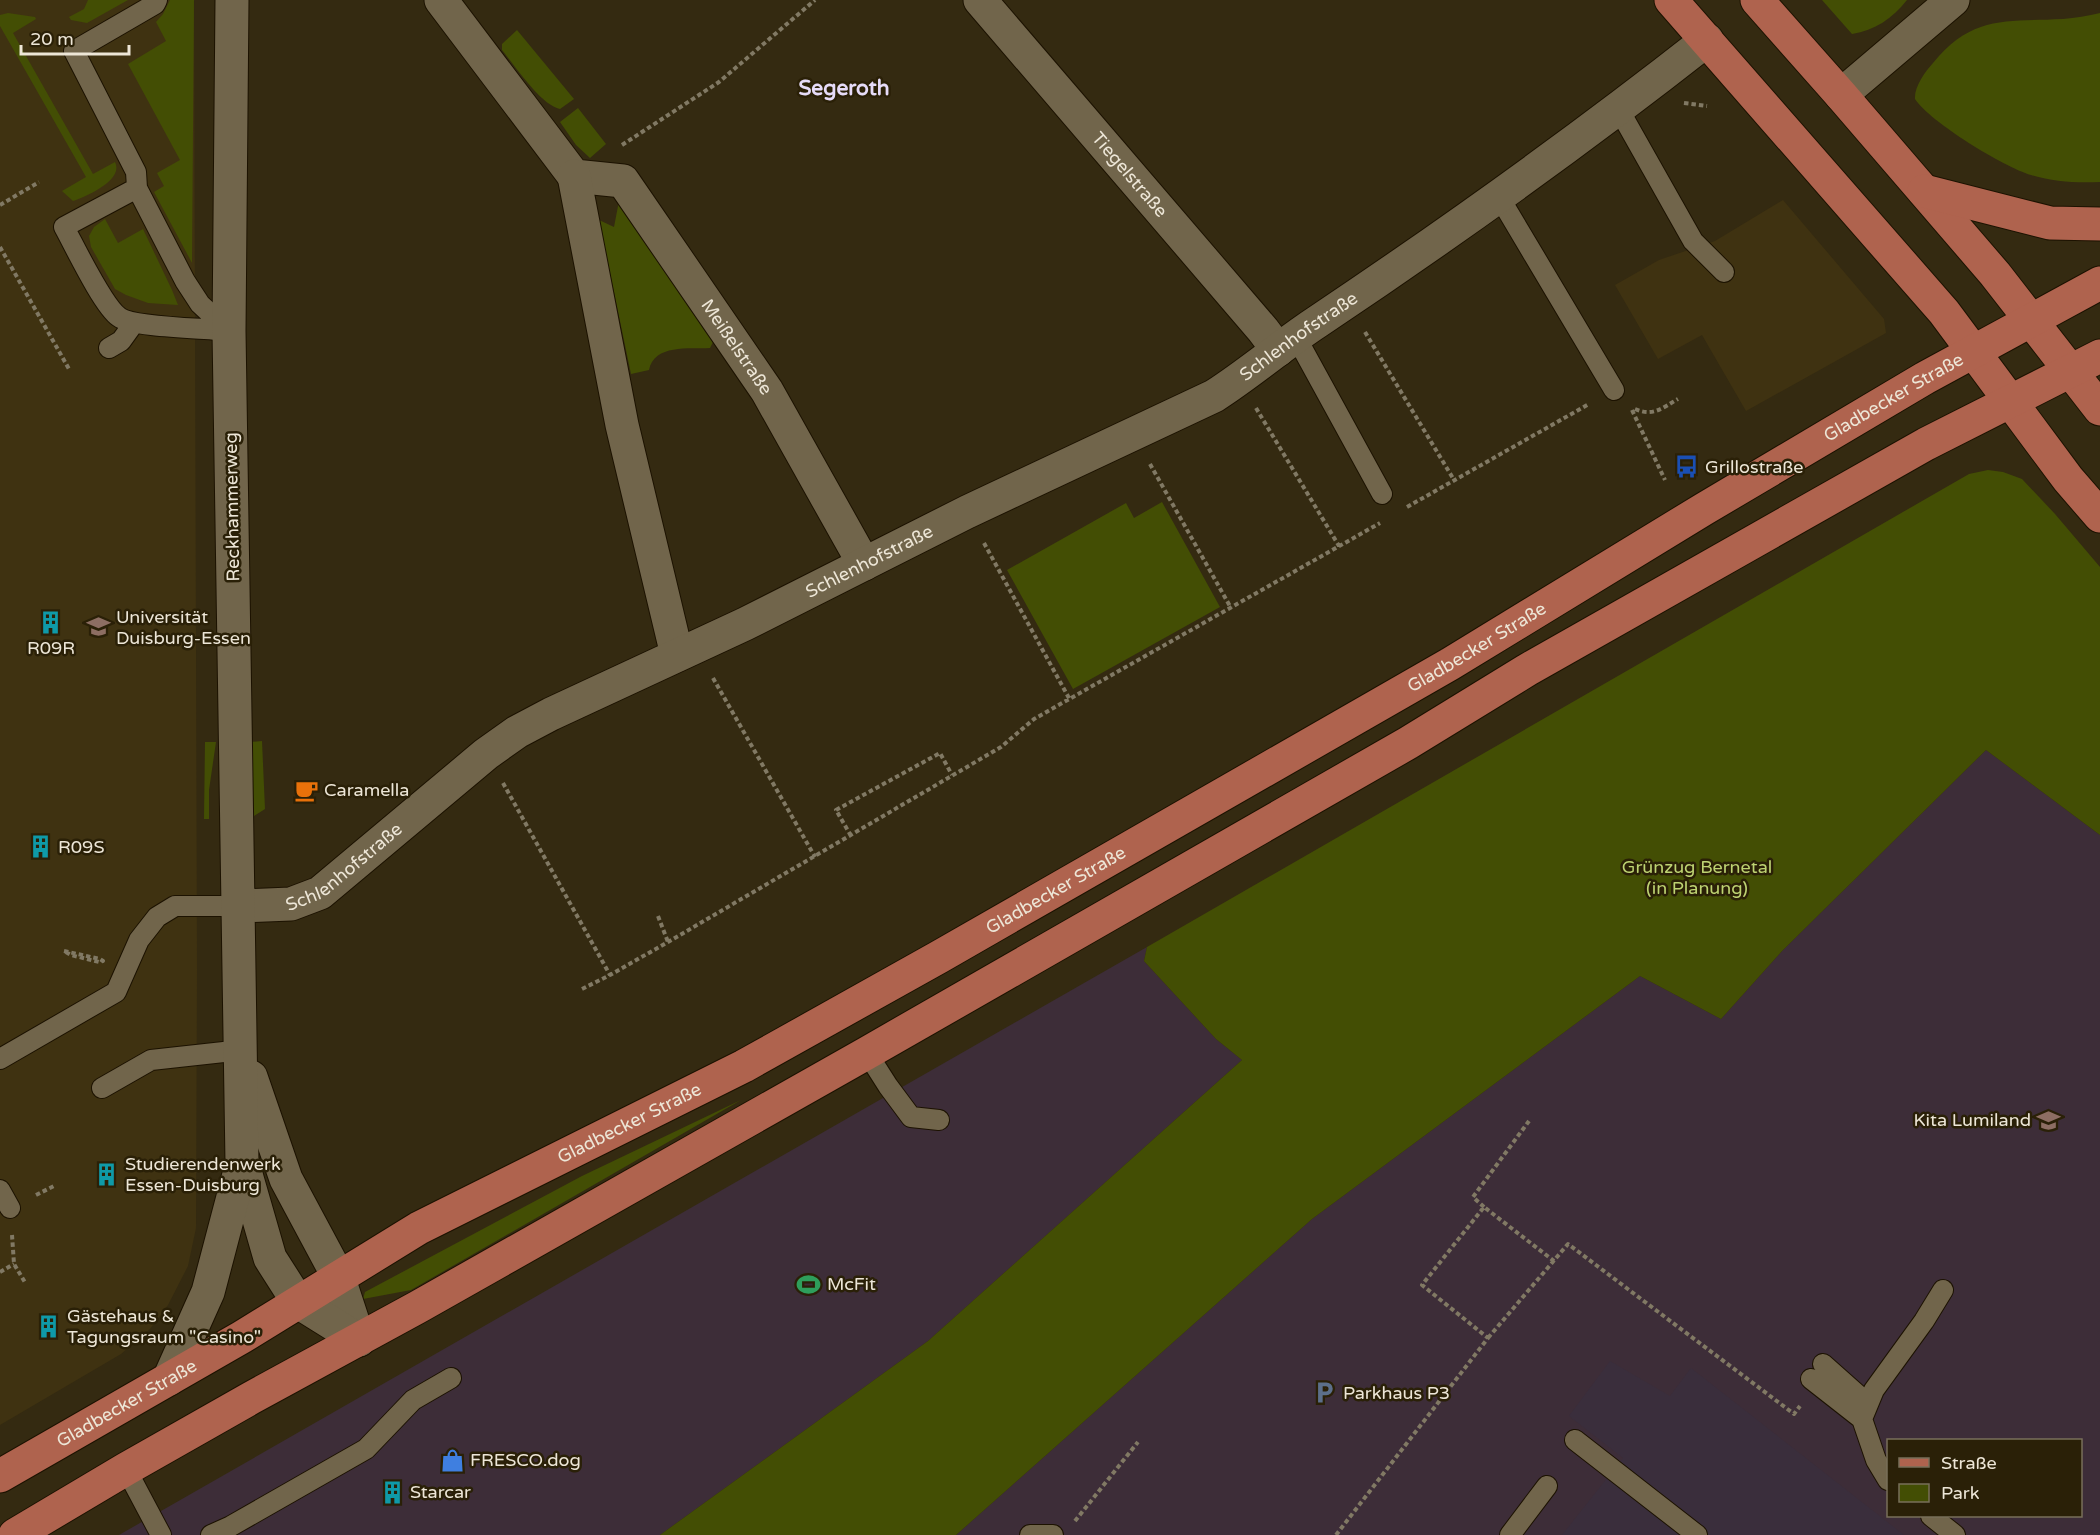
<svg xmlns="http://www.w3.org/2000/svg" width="2100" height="1535" font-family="'Varela Round',sans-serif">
  <rect width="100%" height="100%" fill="#342a11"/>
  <path fill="#3d2d38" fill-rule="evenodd" d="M 1986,750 L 2100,835 L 2100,1535 L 956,1535 L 1312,1219 L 1640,976 L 1721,1019 L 1782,951 ZM 1888,1440 L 2080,1440 L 2080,1516 L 1888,1516 Z
    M 1147,947 L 1144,961 L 1216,1039 L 1242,1060 L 928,1341 L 660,1535 L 119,1535 Z"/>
  <path fill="#3a2e3c" d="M 1610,1361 L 1670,1396 L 1691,1368 L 1904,1535 L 1562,1535 L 1623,1458 L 1569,1416 Z"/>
  <path fill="#3f3211" d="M 0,0 L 194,0 L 197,969 L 196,1228 L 188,1266 L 168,1305 L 150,1329 L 121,1354 L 0,1425 Z
    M 1783,200 L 1884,319 L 1886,333 L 1746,411 L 1702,335 L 1658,359 L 1615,285 L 1659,260 L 1715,241 Z"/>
  <path fill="#434e04" d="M 88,0 L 128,0 L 87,23 L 71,20 L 69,17 L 84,9 Z
    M 170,0 L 194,0 L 192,263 L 154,192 L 164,186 L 157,173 L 180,160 L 128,64 L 166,41 L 156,22 L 163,14 Z
    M 1822,0 L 1907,0 C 1892,19 1875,30 1852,34 Z
    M 8,13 L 35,17 L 36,19 L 13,33 L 93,174 L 115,162 C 124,180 87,196 73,201 L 62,191 L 86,177 L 0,26 L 0,15 Z
    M 2100,13 L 2100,182 C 2077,183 2053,182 2031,175 C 2004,167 1930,122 1915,99 C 1914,87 1925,72 1933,63 C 1973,14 2007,22 2063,19 C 2075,18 2088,16 2100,13 Z
    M 517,30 L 574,99 L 560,109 C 541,105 515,66 502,50 L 502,44 Z
    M 578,108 L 606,144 L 590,158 L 576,145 L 560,122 Z
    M 619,201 L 714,340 L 710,348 C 689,349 654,344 649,370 L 631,374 L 599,220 L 614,227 Z
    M 105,219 L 118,243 L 143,229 L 172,290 L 178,305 L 148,303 L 126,295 L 115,289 L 91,247 L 89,236 L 94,227 Z
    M 1988,470 L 2003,472 L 2022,479 L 2055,514 L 2100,567 L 2100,835 L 1986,750 L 1782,951 L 1721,1019 L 1640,976 L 1312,1219 L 956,1535 L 660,1535 L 928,1341 L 1242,1060 L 1216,1039 L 1144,961 L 1147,947 L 1969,474 Z
    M 1162,502 L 1220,607 L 1073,689 L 1007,570 L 1126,503 L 1134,518 Z
    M 262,741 L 265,809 L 254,816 L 250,742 Z
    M 205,742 L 216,742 L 209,790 L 209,819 L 204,819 Z
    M 741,1100 L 411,1290 L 363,1299 L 365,1292 L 582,1176 Z"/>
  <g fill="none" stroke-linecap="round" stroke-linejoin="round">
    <defs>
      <path id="lane" d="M 157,0 L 155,4 L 74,51 L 136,172 L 137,188 L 64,227 C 75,247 103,306 119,317 C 134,328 206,328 229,331
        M 1618,108 L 1693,241 L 1724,272
        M 137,188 L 185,281 L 200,304 L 229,331
        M 1498,195 L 1614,390
        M 1296,337 L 1382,494
        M 109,348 L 121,341 L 134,323
        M 867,1053 L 888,1086 L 911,1117 L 939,1120
        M 0,1059 L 116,992 L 139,940 L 157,917 L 175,906 L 239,906
        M 102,1088 L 151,1060 L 242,1050
        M 0,1190 L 10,1208
        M 1823,1364 L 1868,1404
        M 1811,1379 L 1862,1419
        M 1575,1440 L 1697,1535
        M 126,1469 L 161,1535
        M 1888,1480 L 1876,1460 L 1862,1419 L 1874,1390 L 1924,1321 L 1943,1290
        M 1931,1516 L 1955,1535
        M 211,1535 L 231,1526 L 366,1449 L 413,1400 L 451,1378
        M 1030,1535 L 1053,1535
        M 1510,1535 L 1547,1486"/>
      <g id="street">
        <path id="s1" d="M 441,0 L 574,176 L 623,181 L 767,391 L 864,564"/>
        <path id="s2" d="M 980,0 L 1263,330 L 1278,350"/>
        <path d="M 1841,95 L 1953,0"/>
        <path d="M 574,176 L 622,425 L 677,655"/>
        <path id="s3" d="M 239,906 L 291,904 L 320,893 L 486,754 L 517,732 L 551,714 L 745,624 L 967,512 L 1214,396 C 1250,373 1282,345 1317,322 C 1450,233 1581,139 1707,40"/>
        <path d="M 251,1077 L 286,1179 L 338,1276 L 359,1340"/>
        <path d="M 243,1164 L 270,1258 L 298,1302 L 359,1340"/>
        <path d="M 169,1379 L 208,1292 L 242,1163 L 229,331 L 232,0"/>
      </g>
      <g id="primary">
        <path d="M 1671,0 L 1944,312 L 2068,479 L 2100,516"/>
        <path d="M 1757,0 L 1841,95 L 1995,274 L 2100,409"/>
        <path d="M 1924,191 L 2050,223 L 2100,224"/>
        <path id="s4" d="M 0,1476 L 242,1337 L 419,1228 L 744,1066 L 939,957 L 1450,664 L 1704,509 L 1925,378 L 2100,283"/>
        <path d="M 15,1535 L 126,1469 L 251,1398 L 418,1307 L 867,1053 L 1408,743 L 1527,670 L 1926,444 L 2100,356"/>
      </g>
    </defs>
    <use href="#lane" stroke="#1c1200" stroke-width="22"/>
    <use href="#street" stroke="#1c1200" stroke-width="35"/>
    <use href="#primary" stroke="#1c1200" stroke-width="35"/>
    <path stroke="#817964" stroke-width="4" stroke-dasharray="4.5 3" stroke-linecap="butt" d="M 1684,103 L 1707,106
      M 622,145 L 719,82 L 815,0
      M 0,205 L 39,182
      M 0,247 L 69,369
      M 1365,332 L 1454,480
      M 1256,408 L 1339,546
      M 1635,409 C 1653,417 1662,408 1678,399
      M 1632,410 L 1665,480
      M 1150,464 L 1231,608
      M 1407,507 L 1589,404
      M 984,543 L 1070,700
      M 713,678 L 815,857
      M 503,783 L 610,975
      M 851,836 L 836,810 L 940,753 L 952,775
      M 658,916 L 668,942
      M 64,951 L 100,959 L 103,961 L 99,962 L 71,955 Z
      M 582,989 L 610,975 L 668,942 L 1001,747 L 1034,719 L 1380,523
      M 36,1195 L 54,1186
      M 1484,1207 L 1473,1197 L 1529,1121
      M 12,1235 L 14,1264 L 26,1284
      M 0,1272 L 14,1264
      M 1488,1338 L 1568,1244 L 1794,1414 L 1800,1406
      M 1075,1521 L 1138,1442
      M 1336,1535 L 1488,1338 L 1422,1285 L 1484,1207 L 1554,1261"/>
    <use href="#lane" stroke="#71654b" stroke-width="20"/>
    <use href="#street" stroke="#71654b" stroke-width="33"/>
    <use href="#primary" stroke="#af634e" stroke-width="33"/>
  </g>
  <defs>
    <symbol id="bus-bare" viewBox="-9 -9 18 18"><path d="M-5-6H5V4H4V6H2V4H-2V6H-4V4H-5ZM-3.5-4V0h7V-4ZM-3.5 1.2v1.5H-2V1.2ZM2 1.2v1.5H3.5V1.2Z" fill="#1a4fb4" stroke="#2a2007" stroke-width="2.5" paint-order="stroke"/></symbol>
    <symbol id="building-bare" viewBox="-9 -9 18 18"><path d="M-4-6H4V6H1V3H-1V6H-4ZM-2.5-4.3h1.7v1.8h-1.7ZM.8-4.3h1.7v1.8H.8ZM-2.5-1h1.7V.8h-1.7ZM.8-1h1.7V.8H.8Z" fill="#0f9aa8" stroke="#2a2007" stroke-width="2.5" paint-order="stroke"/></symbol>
    <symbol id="university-bare" viewBox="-9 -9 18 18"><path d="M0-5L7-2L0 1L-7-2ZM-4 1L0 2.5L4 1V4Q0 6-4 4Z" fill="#8d6e63" stroke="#2a2007" stroke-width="2.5" paint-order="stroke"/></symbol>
    <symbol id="cafe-bare" viewBox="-9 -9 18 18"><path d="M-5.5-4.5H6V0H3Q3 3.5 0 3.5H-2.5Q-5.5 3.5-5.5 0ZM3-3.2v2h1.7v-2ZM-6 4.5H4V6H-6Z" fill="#e8710a" stroke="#2a2007" stroke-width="2.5" paint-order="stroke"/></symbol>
    <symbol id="school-bare" viewBox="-9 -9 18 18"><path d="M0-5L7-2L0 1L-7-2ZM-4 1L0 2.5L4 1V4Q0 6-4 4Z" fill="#8d6e63" stroke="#2a2007" stroke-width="2.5" paint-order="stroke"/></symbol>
    <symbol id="stadium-bare" viewBox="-9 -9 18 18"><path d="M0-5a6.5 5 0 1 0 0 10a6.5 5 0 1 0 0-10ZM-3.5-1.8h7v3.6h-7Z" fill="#2e9e5b" stroke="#2a2007" stroke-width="2.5" paint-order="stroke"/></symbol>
    <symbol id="parking-bare" viewBox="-9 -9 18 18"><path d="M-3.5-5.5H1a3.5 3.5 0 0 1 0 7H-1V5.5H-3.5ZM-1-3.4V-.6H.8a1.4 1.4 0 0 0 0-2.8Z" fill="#5c6f8a" stroke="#2a2007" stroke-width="2.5" paint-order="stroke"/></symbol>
    <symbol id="shop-bare" viewBox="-9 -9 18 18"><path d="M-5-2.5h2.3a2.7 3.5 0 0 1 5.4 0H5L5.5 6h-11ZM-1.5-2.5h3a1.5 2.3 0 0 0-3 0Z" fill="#3f7fe0" stroke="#2a2007" stroke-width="2.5" paint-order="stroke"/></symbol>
  </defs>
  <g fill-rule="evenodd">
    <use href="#bus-bare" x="1670" y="450" width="33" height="33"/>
    <use href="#building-bare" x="34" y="606" width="33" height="33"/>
    <use href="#university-bare" x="82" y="610" width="33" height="33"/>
    <use href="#cafe-bare" x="290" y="774" width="33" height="33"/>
    <use href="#building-bare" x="24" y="830" width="33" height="33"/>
    <use href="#school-bare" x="2032" y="1104" width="33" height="33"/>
    <use href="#building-bare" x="90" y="1158" width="33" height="33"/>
    <use href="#stadium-bare" x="792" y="1268" width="33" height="33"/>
    <use href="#building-bare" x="32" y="1310" width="33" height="33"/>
    <use href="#parking-bare" x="1308" y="1376" width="33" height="33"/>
    <use href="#shop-bare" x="436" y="1444" width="33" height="33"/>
    <use href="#building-bare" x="376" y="1476" width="33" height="33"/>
  </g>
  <g text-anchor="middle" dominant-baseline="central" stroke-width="5" stroke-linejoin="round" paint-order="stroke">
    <g font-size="18" fill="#ede6d7" stroke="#2a2007">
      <text stroke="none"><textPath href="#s2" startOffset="230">Tiegelstraße</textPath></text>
      <text stroke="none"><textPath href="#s3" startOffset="1215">Schlenhofstraße</textPath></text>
      <text stroke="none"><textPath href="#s1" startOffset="471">Meißelstraße</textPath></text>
      <text stroke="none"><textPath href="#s4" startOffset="2180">Gladbecker Straße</textPath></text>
      <text transform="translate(232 507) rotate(-91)">Reckhammerweg</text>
      <text stroke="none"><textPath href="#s3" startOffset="729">Schlenhofstraße</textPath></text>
      <text stroke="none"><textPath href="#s4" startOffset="1694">Gladbecker Straße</textPath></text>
      <text stroke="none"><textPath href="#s3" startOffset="117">Schlenhofstraße</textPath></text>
      <text stroke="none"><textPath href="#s4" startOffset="1208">Gladbecker Straße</textPath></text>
      <text stroke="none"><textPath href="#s4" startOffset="722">Gladbecker Straße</textPath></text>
      <text stroke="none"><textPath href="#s4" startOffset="146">Gladbecker Straße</textPath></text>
    </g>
    <g font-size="18" fill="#ede6d7" stroke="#2a2007" text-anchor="start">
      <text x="1705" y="467">Grillostraße</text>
      <text x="116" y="617">Universität<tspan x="116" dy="21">Duisburg-Essen</tspan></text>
      <text x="51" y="648" text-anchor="middle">R09R</text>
      <text x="324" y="790">Caramella</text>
      <text x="58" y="847">R09S</text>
      <text x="2031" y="1120" text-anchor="end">Kita Lumiland</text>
      <text x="125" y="1164">Studierendenwerk<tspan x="125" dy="21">Essen-Duisburg</tspan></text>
      <text x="827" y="1284">McFit</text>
      <text x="67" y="1316">Gästehaus &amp;<tspan x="67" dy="21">Tagungsraum "Casino"</tspan></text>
      <text x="1343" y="1393">Parkhaus P3</text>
      <text x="470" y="1460">FRESCO.dog</text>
      <text x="410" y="1492">Starcar</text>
    </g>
    <g font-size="18" fill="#bed372" stroke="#2a2007">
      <text x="1697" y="867">Grünzug Bernetal<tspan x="1697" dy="21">(in Planung)</tspan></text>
    </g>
    <g font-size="21" font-weight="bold" fill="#e6dbf8" stroke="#2a2007">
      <text x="844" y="88">Segeroth</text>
    </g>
  </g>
  <rect x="1887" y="1439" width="195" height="78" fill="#2a2007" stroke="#786f5a" stroke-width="1.5"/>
  <rect x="1899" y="1458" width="30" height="9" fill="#af634e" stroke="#786f5a" stroke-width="1.5"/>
  <text x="1941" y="1469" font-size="18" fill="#ede6d7">Straße</text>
  <rect x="1899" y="1484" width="30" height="18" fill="#434e04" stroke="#786f5a" stroke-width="1.5"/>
  <text x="1941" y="1499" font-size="18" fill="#ede6d7">Park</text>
  <path d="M21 45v9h108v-9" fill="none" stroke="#ede6d7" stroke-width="3"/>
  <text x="30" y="45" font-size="18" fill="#ede6d7" stroke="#2a2007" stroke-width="4.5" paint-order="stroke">20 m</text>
</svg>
